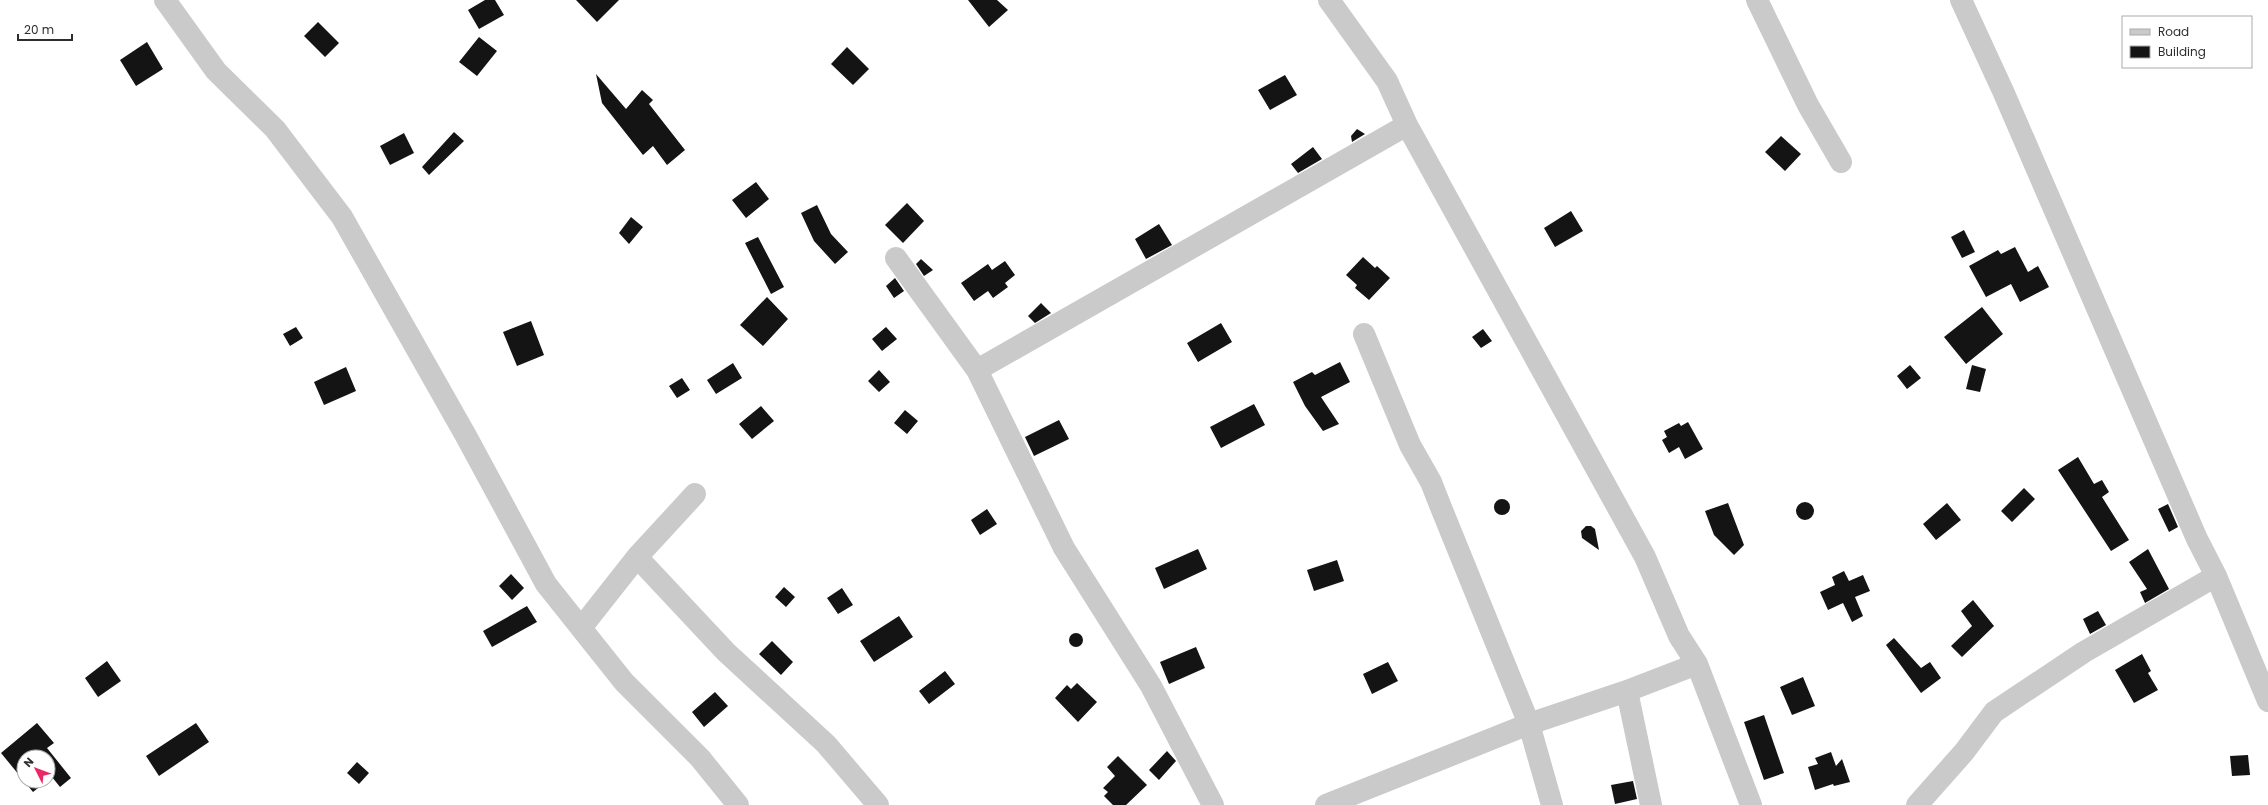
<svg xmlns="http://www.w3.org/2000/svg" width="2268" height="805" font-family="Poppins,sans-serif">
  <rect width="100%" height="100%" fill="#fff"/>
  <path fill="#141414" d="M 485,0 L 495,0 L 504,15 L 479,29 L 468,10 Z
    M 576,0 L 619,0 L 597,22 Z
    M 968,0 L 997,0 L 1008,10 L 989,27 Z
    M 318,22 L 339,43 L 325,57 L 304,36 Z
    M 479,37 L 497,51 L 477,76 L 459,62 Z
    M 147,42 L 163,69 L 136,86 L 120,60 Z
    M 847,47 L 869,69 L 853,85 L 831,64 Z
    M 596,74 L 626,109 L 642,90 L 653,100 L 649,104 L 685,150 L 667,165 L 653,146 L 643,155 L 602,103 Z
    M 1285,75 L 1297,95 L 1270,110 L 1258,90 Z
    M 1357,129 L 1365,134 L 1352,142 L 1351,136 Z
    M 454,132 L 464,141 L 429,175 L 422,167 Z
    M 404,133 L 414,153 L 390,165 L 380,146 Z
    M 1781,136 L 1801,154 L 1785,171 L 1765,152 Z
    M 1313,147 L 1322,159 L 1298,173 L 1291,164 Z
    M 756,182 L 769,199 L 746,218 L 732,200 Z
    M 907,203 L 924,221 L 903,243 L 885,225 Z
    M 817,205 L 831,234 L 848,252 L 835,264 L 814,241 L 801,213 Z
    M 1571,211 L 1583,231 L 1555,247 L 1544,228 Z
    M 631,217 L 643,227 L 629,244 L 619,233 Z
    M 1159,224 L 1172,245 L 1146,259 L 1135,239 Z
    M 1964,230 L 1975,252 L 1962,258 L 1951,237 Z
    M 758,237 L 784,287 L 771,294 L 745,243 Z
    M 2015,247 L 2028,272 L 2038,266 L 2049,287 L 2020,302 L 2011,284 L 1986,297 L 1969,266 L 1998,250 L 2001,254 Z
    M 1363,257 L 1375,268 L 1377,266 L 1390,278 L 1369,300 L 1355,288 L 1357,285 L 1346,275 Z
    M 921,259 L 933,270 L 924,276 L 916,264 Z
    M 1005,261 L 1015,275 L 1005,283 L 1008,287 L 993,298 L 988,291 L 974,301 L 961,283 L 988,264 L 992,270 Z
    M 895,278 L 904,291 L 894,298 L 886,286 Z
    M 767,297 L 788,319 L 763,346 L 740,325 Z
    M 1041,303 L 1051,313 L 1035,323 L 1028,316 Z
    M 1982,307 L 2003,334 L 1966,364 L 1944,337 Z
    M 531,321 L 544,355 L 517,366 L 503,332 Z
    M 1221,323 L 1232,342 L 1198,362 L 1187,343 Z
    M 296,327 L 303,338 L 290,346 L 283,334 Z
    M 886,327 L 897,339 L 882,351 L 872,339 Z
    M 1483,329 L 1492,341 L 1481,348 L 1472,337 Z
    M 1340,362 L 1350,382 L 1321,397 L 1339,424 L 1323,431 L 1305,406 L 1293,382 L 1312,372 L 1315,375 Z
    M 733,363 L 742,378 L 716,394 L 707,380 Z
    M 1910,365 L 1921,378 L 1907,389 L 1897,376 Z
    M 1972,365 L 1986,369 L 1980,392 L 1966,389 Z
    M 346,367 L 356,391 L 324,405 L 314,382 Z
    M 879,370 L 890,382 L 879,392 L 868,381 Z
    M 682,378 L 690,390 L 677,398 L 669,386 Z
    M 1254,404 L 1265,425 L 1221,448 L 1210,427 Z
    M 761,406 L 774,421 L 752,439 L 739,424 Z
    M 905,410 L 918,421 L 907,434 L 894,423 Z
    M 1059,420 L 1069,439 L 1034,456 L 1025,437 Z
    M 1688,422 L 1703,449 L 1685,459 L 1679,447 L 1669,453 L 1662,440 L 1667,437 L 1664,431 L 1679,423 L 1681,426 Z
    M 2078,457 L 2094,484 L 2102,480 L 2109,492 L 2102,497 L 2129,540 L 2111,551 L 2058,470 Z
    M 2024,488 L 2035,499 L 2012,522 L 2001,511 Z
    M1494 507a8 8 0 1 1 16 0a8 8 0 1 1-16 0Z
    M1796 511a9 9 0 1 1 18 0a9 9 0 1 1-18 0Z
    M 1728,503 L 1744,545 L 1734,555 L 1714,535 L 1705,511 Z
    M 1947,503 L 1961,520 L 1936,540 L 1923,524 Z
    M 2168,504 L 2178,527 L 2169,532 L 2158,509 Z
    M 987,509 L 997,524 L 980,535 L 971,520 Z
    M 1586,526 L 1591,526 L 1595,529 L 1599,550 L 1582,538 L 1581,531 Z
    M 1198,549 L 1207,569 L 1164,589 L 1155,568 Z
    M 2148,549 L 2169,589 L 2145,603 L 2140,592 L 2147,589 L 2129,562 Z
    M 1337,560 L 1344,581 L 1314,591 L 1307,570 Z
    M 1844,571 L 1849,581 L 1863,575 L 1870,591 L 1855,597 L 1863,616 L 1852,622 L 1843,603 L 1828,610 L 1820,592 L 1835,585 L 1832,577 Z
    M 511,574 L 524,588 L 512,600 L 499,586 Z
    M 784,587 L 795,597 L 786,607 L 775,597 Z
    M 842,588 L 853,605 L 838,614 L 827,598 Z
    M 1973,600 L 1994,626 L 1962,657 L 1951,646 L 1972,626 L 1961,611 Z
    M 527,606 L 537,622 L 492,647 L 483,631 Z
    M 2098,611 L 2106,625 L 2090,634 L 2083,619 Z
    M 899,616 L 913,637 L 874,662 L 860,641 Z
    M1069 640a7 7 0 1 1 14 0a7 7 0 1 1-14 0Z
    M 1894,638 L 1921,668 L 1930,662 L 1941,678 L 1921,693 L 1886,645 Z
    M 772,641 L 793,662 L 781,675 L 759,654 Z
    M 1196,647 L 1205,668 L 1169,684 L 1160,662 Z
    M 2142,654 L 2151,671 L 2148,673 L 2158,690 L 2134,703 L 2115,670 Z
    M 107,661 L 121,681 L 98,697 L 85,678 Z
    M 1388,662 L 1398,681 L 1372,694 L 1363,674 Z
    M 945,671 L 955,684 L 929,704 L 919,691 Z
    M 1803,677 L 1815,706 L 1792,715 L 1780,687 Z
    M 1077,683 L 1097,702 L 1078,722 L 1055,698 L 1067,685 L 1071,689 Z
    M 715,692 L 728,706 L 704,727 L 692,712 Z
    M 1764,715 L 1784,773 L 1764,780 L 1744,722 Z
    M 37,723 L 54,743 L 47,748 L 71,778 L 60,787 L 52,777 L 48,780 L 48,757 L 24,757 L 24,781 L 47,781 L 33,792 L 1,753 Z
    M 196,723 L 209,742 L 159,776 L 146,756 Z
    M 1167,751 L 1176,761 L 1159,780 L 1149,770 Z
    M 1831,752 L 1836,766 L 1842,759 L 1850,782 L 1834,786 L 1833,784 L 1815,790 L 1808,767 L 1818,764 L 1815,758 Z
    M 2248,755 L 2250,775 L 2232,776 L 2230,756 Z
    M 1118,756 L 1147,785 L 1126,805 L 1113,805 L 1104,796 L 1108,792 L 1103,788 L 1115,776 L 1107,767 Z
    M 357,762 L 369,773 L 359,784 L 347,773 Z
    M 1633,781 L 1637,799 L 1615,804 L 1611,785 Z"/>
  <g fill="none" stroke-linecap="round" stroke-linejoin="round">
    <path stroke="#cacaca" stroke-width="22" d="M 165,0 L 216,71 L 275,129 L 342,217 L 466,436 L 546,584 L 624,682 L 700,758 L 738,805
      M 1329,0 L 1387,81 L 1407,125 L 1645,557 L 1679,636 L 1697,664 L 1751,805
      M 1757,0 L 1808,105 L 1841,162
      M 1961,0 L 2003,91 L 2197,539 L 2216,576 L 2268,701
      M 896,258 L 977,370 L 1064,548 L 1151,686 L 1213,805
      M 1364,334 L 1410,445 L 1431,482 L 1440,505 L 1529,724 L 1552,805
      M 977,370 L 1407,125
      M 637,557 L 726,652 L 826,744 L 878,805
      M 581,628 L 637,557 L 695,494
      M 1627,691 L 1651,805
      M 1326,805 L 1529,724 L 1627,691 L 1697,664
      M 1917,805 L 1964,752 L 1994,712 L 2084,652 L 2216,576"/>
  </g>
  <rect x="2122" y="16" width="130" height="52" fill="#ffffff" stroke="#ababab"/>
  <rect x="2130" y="29" width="20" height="6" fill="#cacaca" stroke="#ababab"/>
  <text x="2158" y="36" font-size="12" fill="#2d2d2d">Road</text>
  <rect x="2130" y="46" width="20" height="12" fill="#141414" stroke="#ababab"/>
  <text x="2158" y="56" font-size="12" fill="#2d2d2d">Building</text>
  <g transform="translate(36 769) rotate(312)"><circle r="19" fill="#ffffff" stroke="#ababab"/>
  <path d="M0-3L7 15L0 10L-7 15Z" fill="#ea2866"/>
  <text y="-6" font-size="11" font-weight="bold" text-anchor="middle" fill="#2d2d2d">N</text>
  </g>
  <path d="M18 34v6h54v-6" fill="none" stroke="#2d2d2d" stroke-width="2"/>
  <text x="24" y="34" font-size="12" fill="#2d2d2d" stroke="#ffffff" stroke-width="3" paint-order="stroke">20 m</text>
</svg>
